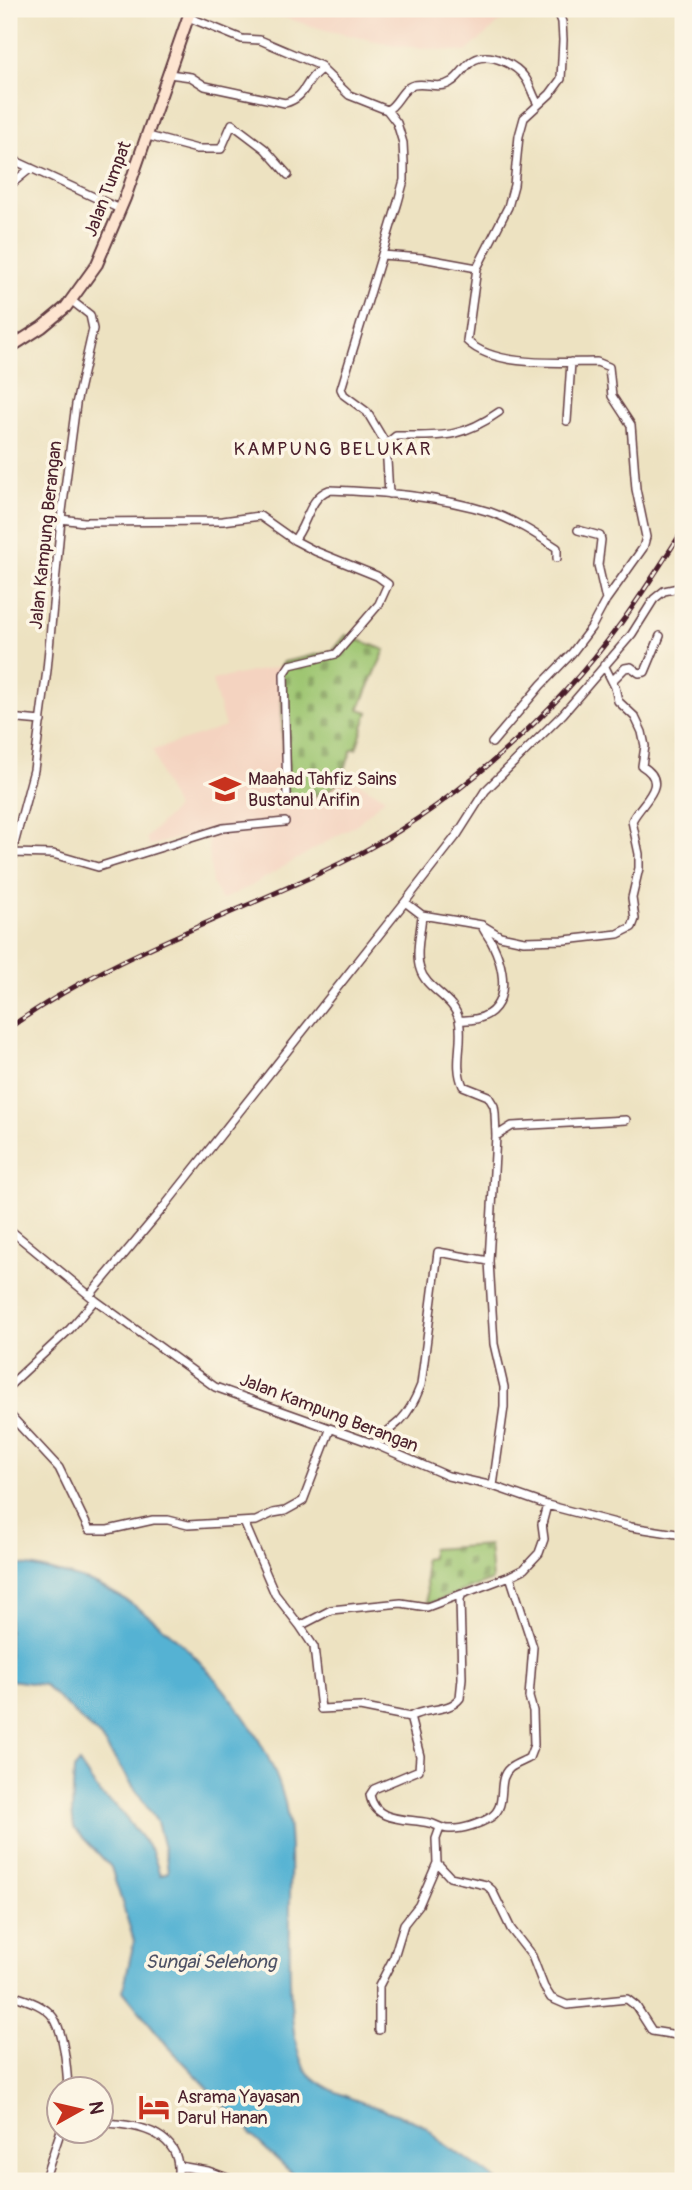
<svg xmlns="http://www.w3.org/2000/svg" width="692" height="2190" font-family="Pangolin,sans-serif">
  <defs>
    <pattern id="cemetery-stones" width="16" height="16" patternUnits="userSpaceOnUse" patternTransform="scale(1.75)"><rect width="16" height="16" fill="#9fc672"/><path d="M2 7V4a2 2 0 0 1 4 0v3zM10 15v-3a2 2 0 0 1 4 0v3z" fill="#84a05e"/></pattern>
  </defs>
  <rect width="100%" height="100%" fill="#fcf5e5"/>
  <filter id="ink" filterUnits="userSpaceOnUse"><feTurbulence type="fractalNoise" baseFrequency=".0143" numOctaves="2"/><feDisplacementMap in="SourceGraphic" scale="14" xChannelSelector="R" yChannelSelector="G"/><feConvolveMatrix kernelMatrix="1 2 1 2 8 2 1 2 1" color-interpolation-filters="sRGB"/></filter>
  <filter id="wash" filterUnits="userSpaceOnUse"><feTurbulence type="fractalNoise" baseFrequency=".00686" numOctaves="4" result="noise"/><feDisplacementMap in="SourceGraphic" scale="28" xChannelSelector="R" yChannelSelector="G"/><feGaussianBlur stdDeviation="1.57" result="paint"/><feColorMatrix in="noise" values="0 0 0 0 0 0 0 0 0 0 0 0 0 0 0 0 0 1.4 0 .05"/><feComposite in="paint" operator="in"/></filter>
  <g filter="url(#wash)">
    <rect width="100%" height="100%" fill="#ede2c1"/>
    <path fill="#f4d3c0" d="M 256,9 L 512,9 L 511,19 L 500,22 L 466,52 L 398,46 L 325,30 Z
      M 281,666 L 284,797 L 314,797 L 339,781 L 355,781 L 385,798 L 357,824 L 249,887 L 221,900 L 212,883 L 207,830 L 149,846 L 146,838 L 176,808 L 162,779 L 153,750 L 225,727 L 212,680 Z"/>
    <path fill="url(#cemetery-stones)" stroke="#74724e" stroke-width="2" d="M 346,635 L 385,650 L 359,709 L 368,712 L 356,749 L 352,749 C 348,758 345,772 340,780 C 328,796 302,801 284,797 L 281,665 L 284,662 L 333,651 Z
      M 489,1545 L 492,1580 L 428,1604 L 424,1559 L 431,1558 L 431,1549 Z"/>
    <path fill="#55b2d3" stroke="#50687f" stroke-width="2" d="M 9,1561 C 17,1566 25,1565 34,1567 C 54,1572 77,1576 96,1584 C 173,1618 265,1720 285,1803 C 292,1838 290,1874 290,1909 C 290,1949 286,2032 304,2067 C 320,2097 396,2109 426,2127 C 433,2132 438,2141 445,2145 C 463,2158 481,2166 497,2181 L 300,2181 L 251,2135 L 246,2121 L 233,2114 L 167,2045 L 123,1991 L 134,1941 L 111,1867 L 74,1828 L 72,1812 L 74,1769 L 79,1763 L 100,1794 L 116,1806 L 152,1851 L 160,1875 L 168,1872 L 166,1856 L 157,1822 L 100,1737 L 44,1685 L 9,1680 Z"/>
  </g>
  <g filter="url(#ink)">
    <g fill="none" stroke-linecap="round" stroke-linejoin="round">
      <defs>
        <path id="minor" d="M 188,17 L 242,39 L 260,40 L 321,66
          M 169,74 L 191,77 L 205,86 L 285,103 C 308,97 304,79 322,69 L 349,95 L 387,110 L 397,123 L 403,143 L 404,163 L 404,180 L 398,202 L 341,389 L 344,395 L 367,412 L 386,444 L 389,494
          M 387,110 C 398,105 401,88 414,85 C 426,82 439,90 451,82 C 460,77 464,66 474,60 C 490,51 517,65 526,79 C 531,87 533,96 538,104
          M 148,136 L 197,149 L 221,149 L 232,124 L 265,149 L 288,175
          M 9,158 L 120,209
          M 9,186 L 31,168
          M 382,255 L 422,258 L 477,268
          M 567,421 L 571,362
          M 386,444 L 396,436 C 440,436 461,439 499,412
          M 61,519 L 84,522 L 223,521 L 260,516 L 294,540 L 315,551 L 377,576 L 388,584 L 379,604 L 336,654 L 290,665 L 284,674 L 287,795
          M 578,530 L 600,536 L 601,540 L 598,565 L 606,600
          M 294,540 C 307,525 309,497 329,490 C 384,492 438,496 490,512 C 514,520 536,534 557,548 L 557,558
          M 612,681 L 625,668 L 631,667 L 639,673 L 645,672 L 660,636
          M 9,718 L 41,721
          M 492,743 L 541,685 L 572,653 L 591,628 L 606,600 L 643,548 L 646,537 L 636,489 L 631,425 L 612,396 L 609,367 L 597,362 C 560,362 495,368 467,341 L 477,268 L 508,207 L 514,185 L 519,136 L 524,118 L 550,94 L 561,79 L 563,40 L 562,22 L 557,9
          M 10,853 L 53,854 L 98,867 L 223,828 L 285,822
          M 9,863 L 34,770 L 47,670 L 61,519 L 76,404 L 93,329 L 90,315 L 72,301
          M 405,902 L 422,915 L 482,925 L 500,936 L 524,941 L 565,940 L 618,934 L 632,927 L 635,919 L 632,898 L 639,868 L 639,854 L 632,821 C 640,803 672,784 642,766 L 645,746 L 642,732 L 635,717 L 618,701 L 615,687 L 604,665
          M 422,915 C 421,930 415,954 420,969 C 426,990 454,997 459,1020 C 464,1042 453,1064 463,1086 L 488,1096 L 494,1106 L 495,1113 L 496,1136 L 489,1261 L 494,1344 L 504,1387 L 504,1407 L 493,1486
          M 459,1020 C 508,1023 510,980 493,945 C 490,938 485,933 482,926
          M 496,1136 L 512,1126 L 626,1120
          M 9,1229 L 95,1300 L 215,1387 L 374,1444 L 448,1476 L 493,1486 L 547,1505 L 631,1527 L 683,1535
          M 90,1295 L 163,1208 L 405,902 L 457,835 L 485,791 L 563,714 L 632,634 L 654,599 L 664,591 L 683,587
          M 9,1386 L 70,1329 L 95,1300
          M 9,1414 L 59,1468 L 89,1530 L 108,1530 L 153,1520 L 168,1520 L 188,1525 L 256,1521 L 273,1513 L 285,1511 L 303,1501 L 330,1430
          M 374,1444 C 382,1435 391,1429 400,1421 C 410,1411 416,1398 421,1385 L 438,1252 L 489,1261
          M 244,1522 L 275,1594 L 300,1626 L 331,1610 L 401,1603 L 427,1607 L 510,1576 L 524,1569 L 539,1553 L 544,1539 L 542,1524 L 547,1505
          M 462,1594 L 460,1599 L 462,1678 L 460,1698 C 449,1713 425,1707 410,1717 L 420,1756 L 419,1770 L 374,1789 L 370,1795 C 375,1823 406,1818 429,1823 C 436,1824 441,1829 449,1829 C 461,1830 480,1824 491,1817 C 509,1805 495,1780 510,1768 C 515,1764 524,1761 529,1758 L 534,1745 L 533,1711 L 529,1697 L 533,1647 L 510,1576
          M 300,1626 L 314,1647 L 321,1709 L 360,1707 L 410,1717
          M 9,1697 L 11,1698
          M 437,1863 L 450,1877 L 486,1885 L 492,1890 L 511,1929 L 532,1956 L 544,1987 L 551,1998 L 567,2005 L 627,1999 L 636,2006 L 652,2031 L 683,2036
          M 9,1994 C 23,1999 44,2004 53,2017 C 64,2032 67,2070 68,2088
          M 379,2030 L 379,1986 L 394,1957 L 404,1924 L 419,1905 L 437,1863 L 436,1839 L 440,1828
          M 102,2123 C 140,2124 186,2134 177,2181
          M 179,2166 L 208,2171 L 236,2181
          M 44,2181 L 61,2130"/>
        <path id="secondary" d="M 9,348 L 42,327 L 66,307 L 97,264 L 125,198 L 191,9"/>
      </defs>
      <use href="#minor" stroke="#623c42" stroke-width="10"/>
      <use href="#secondary" stroke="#623c42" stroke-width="14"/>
      <use href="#minor" stroke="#fff" stroke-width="7"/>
      <use href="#secondary" stroke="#fde4d0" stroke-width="10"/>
      <defs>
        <path id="rail" d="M 9,1028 C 111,955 229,917 341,863 C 448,811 552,718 621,623 C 643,593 663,561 683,530"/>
      </defs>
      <use href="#rail" stroke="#4a1f2b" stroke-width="5"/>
      <use href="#rail" stroke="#fcf5e5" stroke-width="2.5" stroke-dasharray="8" stroke-linecap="butt"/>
    </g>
  </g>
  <defs>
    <symbol id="school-bare" viewBox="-9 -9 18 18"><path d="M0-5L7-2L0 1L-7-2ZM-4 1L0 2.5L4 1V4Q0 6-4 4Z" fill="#c8321e" stroke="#fcf5e5" stroke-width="2.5" paint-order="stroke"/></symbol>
    <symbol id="hotel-bare" viewBox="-9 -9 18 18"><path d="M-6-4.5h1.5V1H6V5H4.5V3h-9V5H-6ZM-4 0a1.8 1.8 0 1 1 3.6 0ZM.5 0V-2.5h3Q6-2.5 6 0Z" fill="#c8321e" stroke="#fcf5e5" stroke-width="2.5" paint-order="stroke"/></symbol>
  </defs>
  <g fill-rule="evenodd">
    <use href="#school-bare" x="203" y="767" width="44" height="44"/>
    <use href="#hotel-bare" x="132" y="2085" width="44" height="44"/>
  </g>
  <g text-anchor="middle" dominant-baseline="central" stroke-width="7" stroke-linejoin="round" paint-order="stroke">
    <g font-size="18" fill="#4a1f2b" stroke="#fcf5e5">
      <text transform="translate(108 189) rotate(-69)">Jalan Tumpat</text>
      <text transform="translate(46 535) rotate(-84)">Jalan Kampung Berangan</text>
      <text transform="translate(329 1413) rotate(21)">Jalan Kampung Berangan</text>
    </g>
    <g font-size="18" fill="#4a1f2b" stroke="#fcf5e5" text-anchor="start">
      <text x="248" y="779">Maahad Tahfiz Sains<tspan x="248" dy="21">Bustanul Arifin</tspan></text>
      <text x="177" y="2097">Asrama Yayasan<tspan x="177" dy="21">Darul Hanan</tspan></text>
    </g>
    <g font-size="19" letter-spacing="2" fill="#4a1f2b" stroke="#fcf5e5">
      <text x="333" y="449">KAMPUNG BELUKAR</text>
    </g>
    <g font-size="19" font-style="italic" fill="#4e5266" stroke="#fcf5e5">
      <text x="211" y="1962">Sungai Selehong</text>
    </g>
  </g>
  <rect width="692" height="2190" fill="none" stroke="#fcf5e5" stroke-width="35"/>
  <g transform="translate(80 2110) rotate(82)"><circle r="33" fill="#fcf5e5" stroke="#b59f9b" stroke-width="2"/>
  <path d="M0-5L12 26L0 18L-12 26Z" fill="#c8321e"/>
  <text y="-10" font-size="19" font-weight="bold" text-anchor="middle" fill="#4a1f2b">N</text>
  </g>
</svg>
